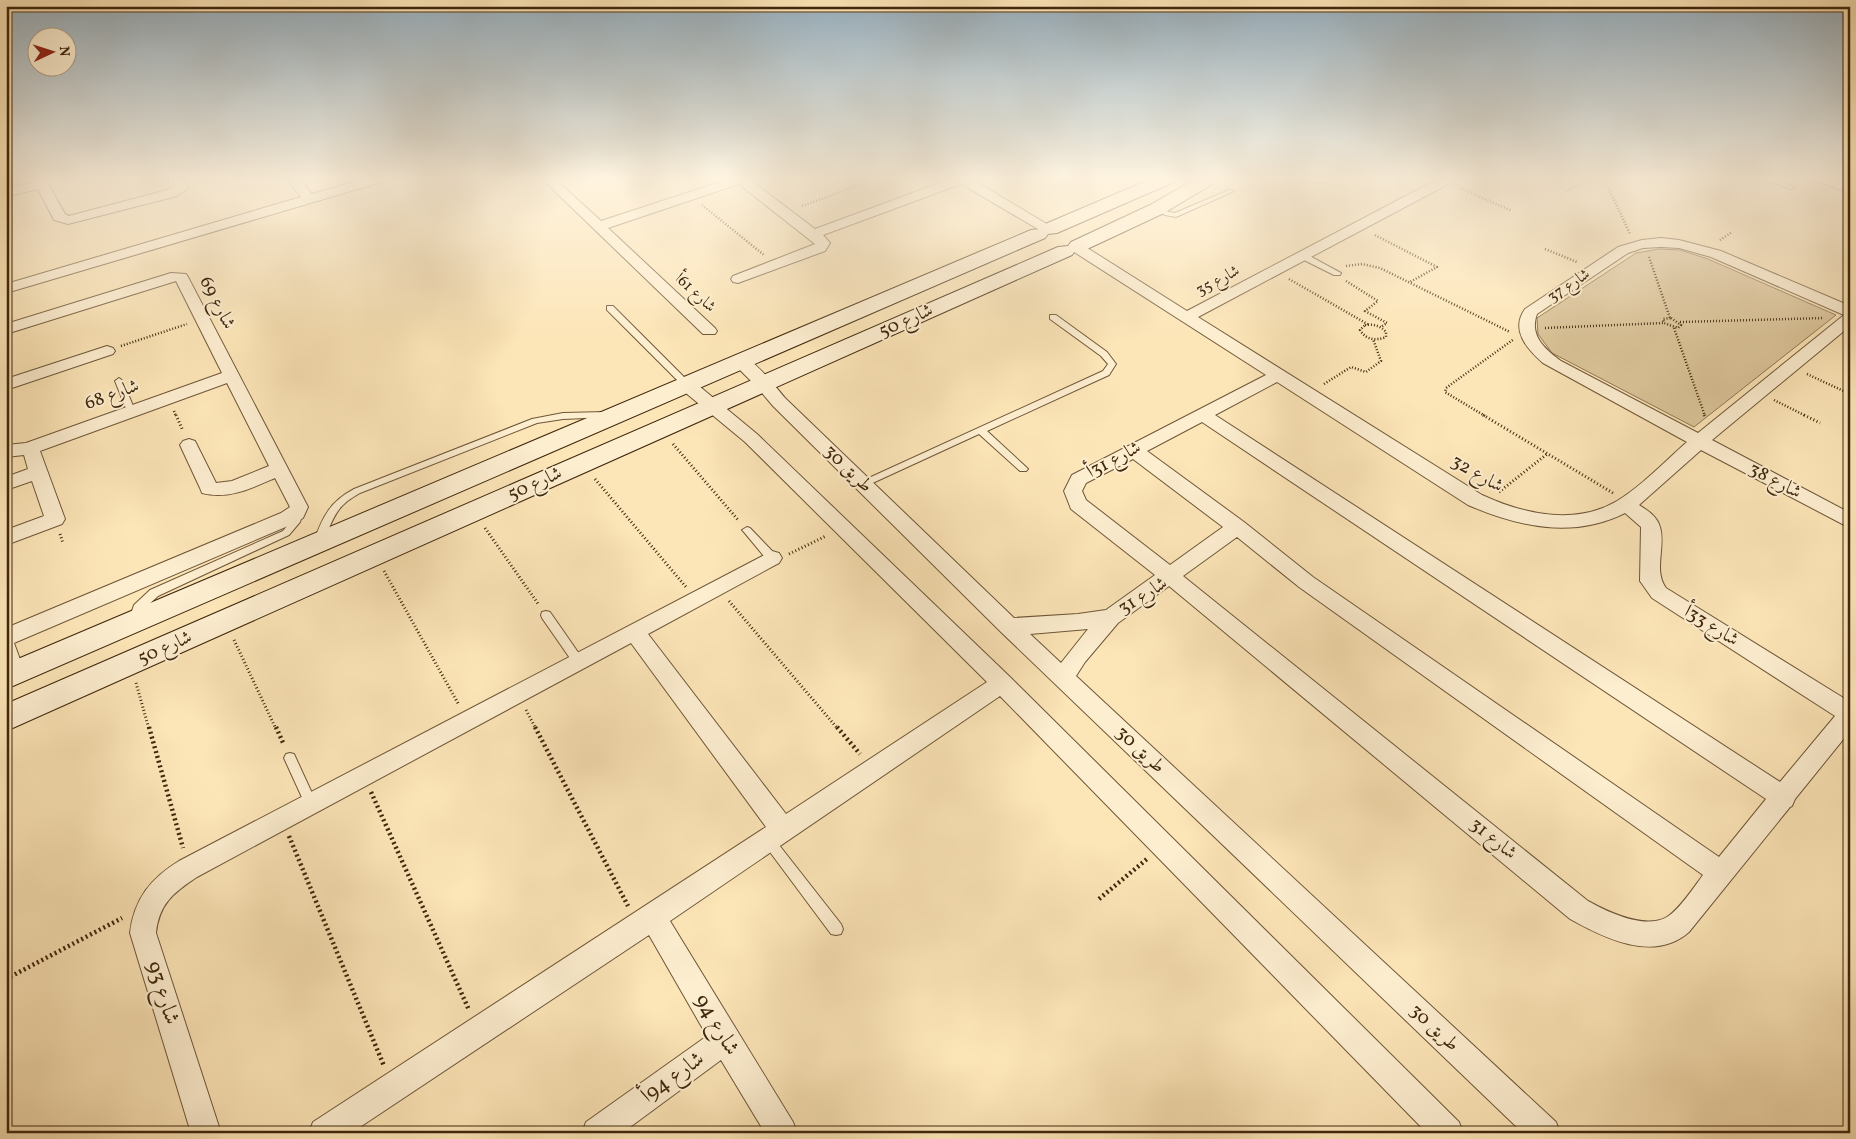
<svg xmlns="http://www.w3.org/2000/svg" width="1856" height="1139" font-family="Vollkorn,Amiri,serif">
  <rect width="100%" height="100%" fill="#fce5b7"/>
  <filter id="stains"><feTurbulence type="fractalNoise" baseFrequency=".004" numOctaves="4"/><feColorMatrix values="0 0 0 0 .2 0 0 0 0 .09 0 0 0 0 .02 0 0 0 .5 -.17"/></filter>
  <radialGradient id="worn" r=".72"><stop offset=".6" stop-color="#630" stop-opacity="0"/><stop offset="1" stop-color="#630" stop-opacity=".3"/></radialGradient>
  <path fill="#dcc59a" stroke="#8e7653" d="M 1659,249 L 1680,250 L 1708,259 L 1836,315 L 1694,427 L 1552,353 L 1538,334 L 1537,318 L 1636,253 Z"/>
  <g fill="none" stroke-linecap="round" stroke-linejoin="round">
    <defs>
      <path id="lane" d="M 1763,178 L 1771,178 L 1795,188 L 1790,189 Z
        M 1229,190 L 1234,191 L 1176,217 L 1165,215 L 1154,209 L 1157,207 L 1169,212 L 1175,213 Z
        M 1300,254 L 1306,254 L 1341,273 L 1340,275 L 1334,275 L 1300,258 Z
        M 607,306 L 613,306 L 690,383 L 690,387 L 684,387 L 607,310 Z
        M 1050,315 L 1056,315 L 1107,352 L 1116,364 L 1109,375 L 987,431 L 1026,467 L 1028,469 L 1026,471 L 1020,471 L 979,434 L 866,486 L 860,486 L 858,484 L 860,482 L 1103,371 L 1108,364 L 1101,356 L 1050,319 Z
        M 119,378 L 123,381 L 135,411 L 134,413 L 131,414 L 127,411 L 115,381 Z
        M 606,412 L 609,413 L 610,415 L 609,417 L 563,419 L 537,423 L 360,493 C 333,508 335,518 322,543 L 316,543 L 314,541 C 323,516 330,502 354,489 L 532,419 L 563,413 Z
        M 298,508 L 303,511 L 300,522 L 289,535 L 158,596 L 143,610 L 138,623 L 130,623 L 129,620 L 134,605 L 150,590 L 283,531 L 291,521 L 295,509 Z
        M 747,527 L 750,528 L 776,555 L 777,558 L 776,561 L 768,561 L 744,532 L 742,530 Z
        M 546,611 L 550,612 L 582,658 L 583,661 L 582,664 L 578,665 L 574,664 L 542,618 L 541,615 L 542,612 Z
        M 290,753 L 294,754 L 317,804 L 315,808 L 311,809 L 307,808 L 305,804 L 284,758 L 286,754 Z
        M 768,834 L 772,836 L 841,924 L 843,929 L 841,934 L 836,935 L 831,934 L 764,844 L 762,840 L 764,836 Z"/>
      <path id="street" d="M 33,178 L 45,178 L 65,214 L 69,216 L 167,190 L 174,186 L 173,178 L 185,178 L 188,188 L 177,196 L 68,224 L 54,220 L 38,189 L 6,197 L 6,189 L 34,182 Z
        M 286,178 L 299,178 L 312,194 L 367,178 L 387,178 L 385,181 L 6,293 L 6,284 L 301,197 Z
        M 541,178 L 554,178 L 601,221 L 732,178 L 748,178 L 815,229 L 953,178 L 970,178 L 1055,229 L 1048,233 L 1043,232 L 961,184 L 823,235 L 830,243 L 825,251 L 738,283 L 733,282 L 731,279 L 733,276 L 815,244 L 739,184 L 608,228 L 715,328 L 717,331 L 715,334 L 703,334 Z
        M 1440,178 L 1456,178 L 1454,181 L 1198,317 L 1482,495 C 1523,514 1575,526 1617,501 C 1643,485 1664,462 1687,442 L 1543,363 C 1527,349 1510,330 1525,309 L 1618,247 L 1642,240 L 1661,238 L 1679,240 L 1721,251 L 1850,306 L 1850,326 L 1712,440 L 1850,513 L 1850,528 L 1701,450 L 1639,505 C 1647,510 1657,516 1660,527 C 1666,547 1653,570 1666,588 L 1850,702 L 1850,731 L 1795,799 L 1792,806 L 1790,807 L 1689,932 C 1654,963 1604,938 1570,919 L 1169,586 L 1118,623 L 1085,662 L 1076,676 L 1556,1122 L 1560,1133 L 1523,1133 L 1002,633 L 773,406 L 757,387 L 732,362 L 734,358 C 738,358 742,356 746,358 C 760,366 775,386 785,398 L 1014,618 L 1078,614 L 1106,610 L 1155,575 L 1071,509 L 1064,491 L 1072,475 L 1266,375 L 1071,250 L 1069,247 L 1071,244 L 1081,244 L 1187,311 ZM 1661,247 L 1679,248 L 1711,257 L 1844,315 L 1698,433 L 1561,361 C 1545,349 1529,336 1537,314 L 1628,253 L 1643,248 ZM 1277,382 L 1468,505 C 1519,527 1573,539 1625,513 L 1641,527 L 1640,581 L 1652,598 L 1835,716 L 1780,782 L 1215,415 ZM 1202,422 L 1766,799 L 1719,857 L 1313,577 L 1244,522 L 1147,451 ZM 1133,459 L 1223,527 L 1170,565 L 1086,500 L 1082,491 L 1086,483 ZM 1237,537 L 1299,587 L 1703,875 C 1694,887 1680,909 1667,917 C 1644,930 1608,912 1588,901 L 1183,576 ZM 1088,629 L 1061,663 L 1030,634 Z
        M 1815,178 L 1833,178 L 1850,184 L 1850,193 L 1817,181 Z
        M 171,273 L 186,274 L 188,277 L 308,507 L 303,518 L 295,523 L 14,643 L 25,673 L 22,679 L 14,682 L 6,679 L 6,628 L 281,513 L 290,507 L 275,478 C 252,488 228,500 202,493 L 200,488 L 180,445 L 183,441 L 189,439 L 195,441 L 216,483 L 232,481 L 269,466 L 227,383 L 40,451 L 65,519 L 62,524 L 6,545 L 6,530 L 44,516 L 32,481 L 6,490 L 6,477 L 28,469 L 24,455 L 6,457 L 6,445 L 26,443 L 222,373 L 176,281 L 6,334 L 6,324 Z
        M 107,346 L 113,348 L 115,351 L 113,354 L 6,390 L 6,379 Z
        M 687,380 L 693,381 L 757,434 L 1010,677 L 1459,1122 L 1463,1133 L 1427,1133 L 1000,696 L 670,921 L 793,1122 L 797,1133 L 765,1133 L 721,1060 L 622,1133 L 582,1133 L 586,1122 L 707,1036 L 649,935 L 351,1133 L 309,1133 L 313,1122 L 766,827 L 631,643 L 197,877 C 173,893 159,904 156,933 L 221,1133 L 191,1133 L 130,933 C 134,899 151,878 179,861 L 772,551 L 779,553 L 782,558 L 779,563 L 648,634 L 786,814 L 987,682 L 745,442 L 681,389 L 679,385 L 681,381 Z"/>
      <path id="secondary" d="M 1153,178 L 1177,178 L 1174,182 L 1057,233 L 1048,234 L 1045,238 L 6,689 L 6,664 L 1031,230 L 1040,229 L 1043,225 Z
        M 1197,178 L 1219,178 L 1216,182 L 1164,213 L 1085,250 L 1075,251 L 1072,255 L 6,731 L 6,704 L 1058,247 L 1068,246 L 1071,242 L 1150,205 Z"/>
    </defs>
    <use href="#lane" stroke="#6e5637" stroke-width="2"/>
    <use href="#street" stroke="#6e5637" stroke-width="2"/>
    <use href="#secondary" stroke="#3f270c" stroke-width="2"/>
    <path stroke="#3f270c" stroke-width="2.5" stroke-dasharray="1 2" stroke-linecap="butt" d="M 1604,178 L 1630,234
      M 1460,188 L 1512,211
      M 1566,191 L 1594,178
      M 702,205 L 764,255
      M 802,206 L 878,178
      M 1375,235 L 1437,267 L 1410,282
      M 1720,240 L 1732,232
      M 1545,249 L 1577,262
      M 1649,257 L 1670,318
      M 1346,266 L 1362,264 L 1380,268 L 1510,332
      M 1289,279 L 1369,325
      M 1346,281 L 1378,301 L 1365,311 L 1387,323 L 1381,327
      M 1671,318 L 1681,325 L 1678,328 L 1664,323 L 1663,319 Z
      M 1680,322 L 1824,318
      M 1365,325 C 1373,324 1380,325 1386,332 L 1386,337 C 1376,341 1366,340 1360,330 Z
      M 1545,328 L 1664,323
      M 1674,328 L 1705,416
      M 121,346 L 187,324
      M 1807,374 L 1850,394
      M 1324,384 L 1351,367 L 1366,372 L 1381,361 L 1373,339
      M 1774,400 L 1806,416
      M 174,411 L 176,416
      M 1485,416 L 1445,392 L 1446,388 L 1514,339"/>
    <path stroke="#3f270c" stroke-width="3" stroke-dasharray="1 2.5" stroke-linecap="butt" d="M 176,415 L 183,431
      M 1483,415 L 1613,493
      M 1704,415 L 1705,417
      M 1804,415 L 1820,423
      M 673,444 L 739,521
      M 595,479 L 686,587
      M 1499,492 L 1547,454
      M 485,528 L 539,605
      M 60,534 L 63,543
      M 789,554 L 826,536
      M 384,571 L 459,705
      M 729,601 L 838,729
      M 234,640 L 276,729
      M 136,683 L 149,729
      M 526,710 L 536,729"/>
    <path stroke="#3f270c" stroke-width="4.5" stroke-dasharray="2 3" stroke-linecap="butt" d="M 149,727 L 183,848
      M 276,727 L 284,745
      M 535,727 L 628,906
      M 837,727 L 860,754
      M 371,792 L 469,1010
      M 289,836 L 384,1066
      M 1099,899 L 1147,859
      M 6,979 L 122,918"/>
    <use href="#lane" fill="#fdeed0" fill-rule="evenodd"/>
    <use href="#street" fill="#fdeed0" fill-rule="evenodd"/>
    <use href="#secondary" fill="#fdeed0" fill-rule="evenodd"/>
  </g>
  <linearGradient id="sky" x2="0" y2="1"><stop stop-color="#96aebd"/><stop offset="0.53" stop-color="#fef3df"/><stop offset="1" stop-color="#fef3df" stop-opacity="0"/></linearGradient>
  <rect width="1856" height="337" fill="url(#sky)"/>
  <g text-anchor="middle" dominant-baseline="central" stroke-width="4" stroke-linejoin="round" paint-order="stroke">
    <g font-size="16" fill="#3f270c" stroke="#fdeed0">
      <text transform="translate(1218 281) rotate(-28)">شارع 35</text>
      <text transform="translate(1569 286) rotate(-34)">شارع 37</text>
      <text transform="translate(695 293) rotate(43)">شارع 61أ</text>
    </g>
    <g font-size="19" fill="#3f270c" stroke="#fdeed0">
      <text transform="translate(217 303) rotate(63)">شارع 69</text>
      <text transform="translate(906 321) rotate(-24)">شارع 50</text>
      <text transform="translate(112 395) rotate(-20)">شارع 68</text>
      <text transform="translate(1114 460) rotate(-28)">شارع 31أ</text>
      <text transform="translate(848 469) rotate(44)">طريق 30</text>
      <text transform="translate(1477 474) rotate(30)">شارع 32</text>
      <text transform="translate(1775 481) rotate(28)">شارع 38</text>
      <text transform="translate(535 484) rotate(-24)">شارع 50</text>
      <text transform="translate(1143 596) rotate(-32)">شارع 31</text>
      <text transform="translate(1711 626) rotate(32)">شارع 33أ</text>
      <text transform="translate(165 648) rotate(-24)">شارع 50</text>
      <text transform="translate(1140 750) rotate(43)">طريق 30</text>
      <text transform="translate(1493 839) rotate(39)">شارع 31</text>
      <text transform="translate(1434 1028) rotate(43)">طريق 30</text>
    </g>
    <g font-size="22" fill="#3f270c" stroke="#fdeed0">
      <text transform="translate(162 993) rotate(72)">شارع 93</text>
      <text transform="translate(716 1025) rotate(59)">شارع 94</text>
      <text transform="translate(673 1078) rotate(-36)">شارع 94أ</text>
    </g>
  </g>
  <rect width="1856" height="1139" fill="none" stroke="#fce5b7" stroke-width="25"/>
  <rect x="8" y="8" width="1841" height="1124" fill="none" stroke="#3f270c" stroke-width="2.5"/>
  <rect x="12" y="12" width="1831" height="1114" fill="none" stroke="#3f270c"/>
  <g transform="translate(52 52) rotate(86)"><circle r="24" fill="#fdeed0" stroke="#b19e82"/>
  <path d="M0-4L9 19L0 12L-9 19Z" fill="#8f2418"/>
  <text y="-8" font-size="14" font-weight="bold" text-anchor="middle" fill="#3f270c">N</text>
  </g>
  <rect width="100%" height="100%" filter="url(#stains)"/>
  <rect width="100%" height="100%" fill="url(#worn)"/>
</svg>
